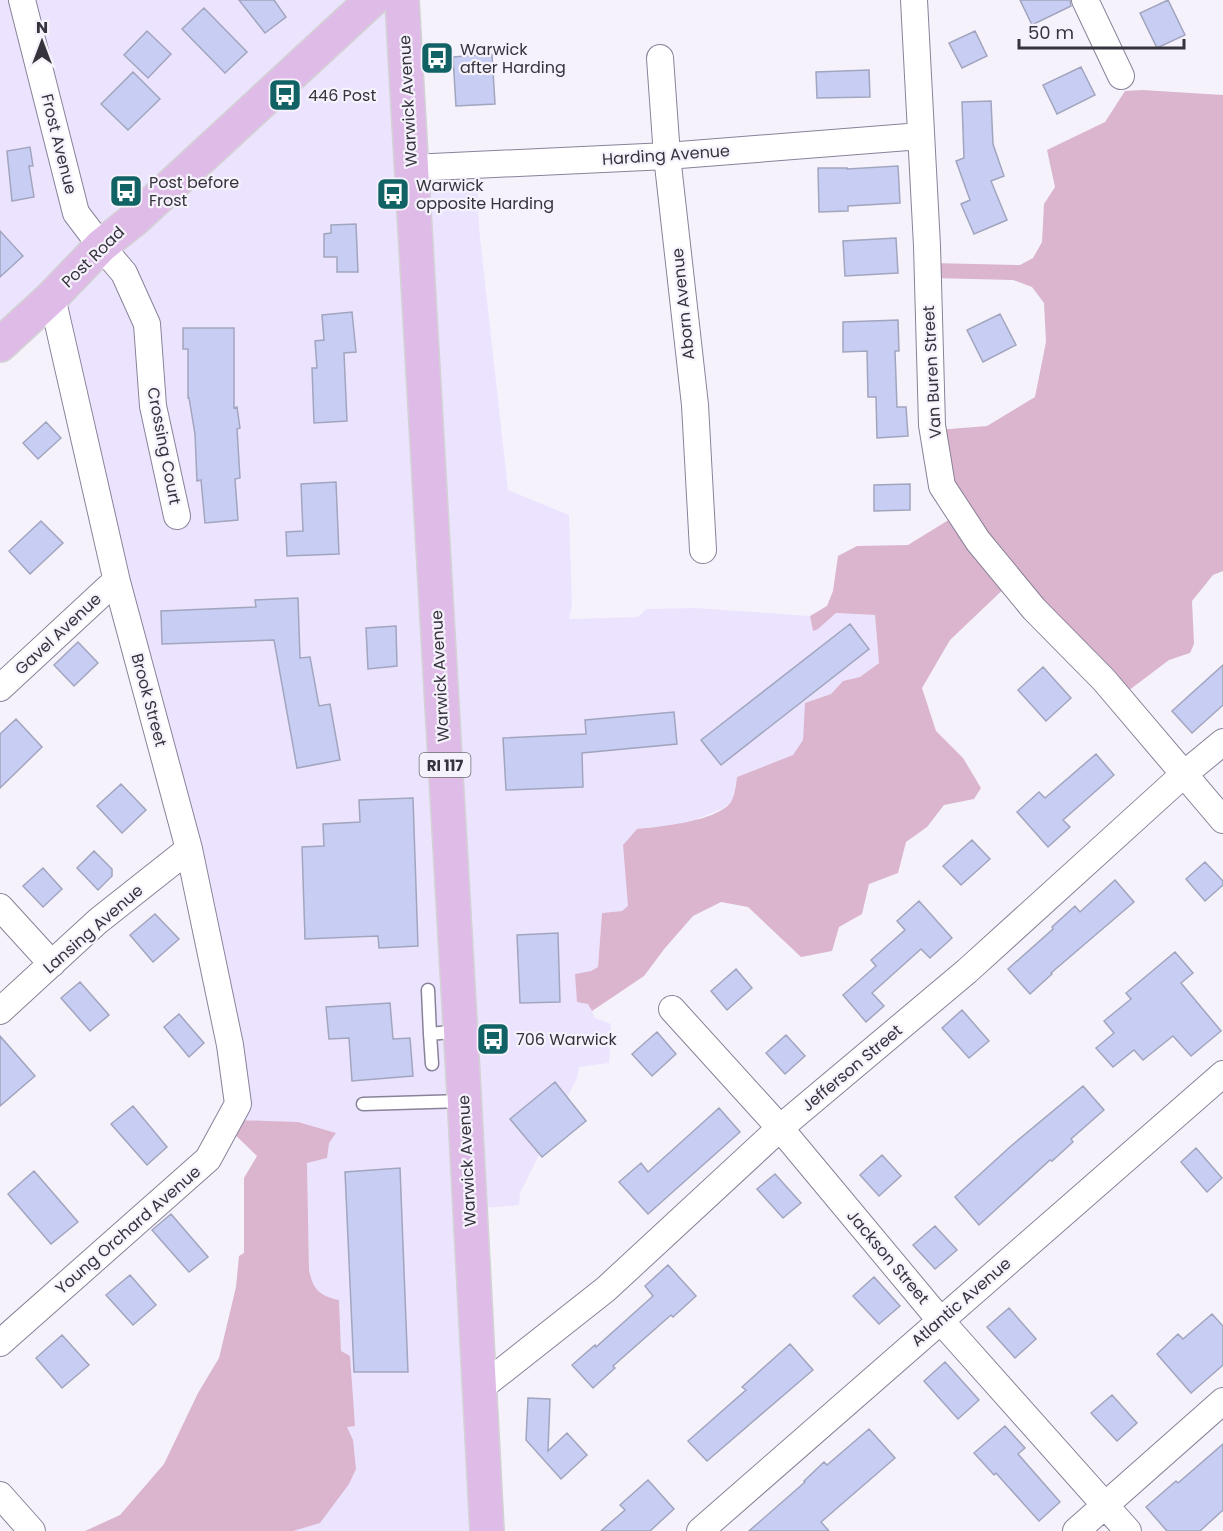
<svg xmlns="http://www.w3.org/2000/svg" width="1223" height="1531" font-family="Poppins,sans-serif">
  <rect width="100%" height="100%" fill="#f5f2fc"/>
  <path fill="#ece4ff" d="M 0,0 L 403,0 L 413,164 L 477,164 L 479,228 L 508,490 L 569,515 L 572,605 L 569,619 L 638,617 L 646,609 L 696,608 L 810,616 L 813,631 L 836,613 L 875,615 L 879,662 L 860,678 L 843,681 L 831,694 L 806,703 L 803,740 L 793,755 L 737,777 L 732,801 L 722,809 L 687,823 L 637,829 L 623,845 L 629,906 L 622,911 L 602,913 L 598,967 L 591,971 L 576,974 L 595,1018 L 611,1024 L 609,1063 L 579,1067 L 577,1078 L 520,1193 L 519,1205 L 472,1209 L 487,1531 L 225,1531 L 308,1429 L 355,1425 L 341,1351 L 339,1300 L 327,1298 L 312,1286 L 309,1270 L 307,1163 L 236,1120 L 240,1115 L 52,298 L 0,344 Z"/>
  <path fill="#dab5cd" d="M 1142,90 L 1223,95 L 1223,571 L 1213,575 L 1192,601 L 1194,644 L 1190,653 L 1169,660 L 1124,694 L 1011,582 L 950,640 L 922,688 L 936,731 L 963,758 L 981,788 L 974,799 L 944,805 L 927,827 L 906,842 L 898,873 L 869,884 L 862,914 L 839,927 L 832,951 L 801,957 L 748,907 L 721,902 L 693,916 L 665,948 L 644,976 L 592,1011 L 588,1004 L 577,1002 L 575,974 L 591,971 L 598,967 L 602,913 L 622,911 L 628,906 L 623,845 L 637,829 C 658,827 722,821 732,800 C 735,793 736,784 737,777 L 793,755 L 803,740 L 805,703 L 831,694 L 843,681 L 860,677 L 879,663 L 875,615 L 836,613 L 818,629 L 813,631 L 810,616 L 827,606 L 833,591 L 838,556 L 857,546 L 908,545 L 960,513 L 937,430 L 987,426 L 1035,397 L 1046,342 L 1044,303 L 1032,287 L 1013,280 L 932,278 L 931,263 L 1020,265 L 1033,258 L 1042,242 L 1044,204 L 1055,187 L 1047,150 L 1105,122 L 1125,91 Z
    M 236,1120 L 298,1122 L 336,1133 L 329,1143 L 327,1158 L 307,1163 L 309,1270 C 313,1289 319,1296 339,1300 L 341,1351 L 350,1356 L 355,1426 L 347,1427 L 353,1440 L 356,1469 L 349,1484 L 320,1523 L 293,1531 L 85,1531 L 120,1515 L 164,1464 L 198,1393 L 219,1358 L 236,1287 L 239,1256 L 244,1253 L 244,1178 L 257,1156 L 227,1127 Z"/>
  <path fill="#c8cdf4" stroke="#a2a5be" stroke-width="1.5" d="M 239,0 L 274,0 L 286,17 L 265,33 Z
    M 1020,0 L 1070,0 L 1071,6 L 1032,25 Z
    M 1168,0 L 1185,35 L 1157,48 L 1140,13 Z
    M 204,8 L 247,52 L 225,73 L 182,29 Z
    M 147,31 L 171,54 L 148,78 L 124,55 Z
    M 975,31 L 987,56 L 962,68 L 949,43 Z
    M 492,54 L 495,104 L 456,106 L 453,57 Z
    M 1081,67 L 1095,95 L 1057,114 L 1043,85 Z
    M 869,70 L 870,97 L 817,98 L 816,72 Z
    M 133,72 L 160,99 L 128,130 L 101,104 Z
    M 991,101 L 993,144 L 1004,176 L 991,181 L 1007,220 L 974,234 L 961,204 L 970,200 L 956,161 L 964,158 L 962,102 Z
    M 30,147 L 33,166 L 29,166 L 34,197 L 12,201 L 7,151 Z
    M 898,166 L 900,203 L 848,206 L 848,211 L 819,212 L 818,168 L 847,168 L 847,169 Z
    M 356,224 L 358,272 L 337,272 L 337,257 L 324,257 L 324,234 L 331,233 L 331,225 Z
    M 0,231 L 23,256 L 0,277 Z
    M 896,238 L 898,273 L 845,276 L 843,241 Z
    M 352,312 L 356,352 L 344,353 L 347,421 L 314,423 L 312,368 L 317,368 L 315,341 L 324,340 L 322,315 Z
    M 1000,314 L 1016,345 L 983,362 L 967,330 Z
    M 898,320 L 899,351 L 895,351 L 897,407 L 906,407 L 908,436 L 877,438 L 876,397 L 868,397 L 867,351 L 843,352 L 843,322 Z
    M 183,328 L 234,328 L 234,408 L 237,407 L 240,428 L 237,429 L 240,478 L 235,479 L 238,520 L 205,523 L 201,480 L 197,481 L 195,434 L 189,398 L 188,398 L 188,349 L 183,349 Z
    M 46,422 L 61,438 L 38,459 L 23,443 Z
    M 336,482 L 339,554 L 287,556 L 286,532 L 303,531 L 301,484 Z
    M 910,484 L 910,510 L 874,511 L 874,485 Z
    M 41,521 L 63,543 L 30,574 L 9,551 Z
    M 298,598 L 300,658 L 310,657 L 319,706 L 330,704 L 340,760 L 297,768 L 274,640 L 162,644 L 161,611 L 256,607 L 255,600 Z
    M 850,624 L 869,649 L 721,765 L 701,740 Z
    M 396,626 L 397,666 L 368,669 L 366,628 Z
    M 78,642 L 98,663 L 74,686 L 54,665 Z
    M 1223,665 L 1223,705 L 1192,733 L 1172,711 Z
    M 1043,667 L 1071,698 L 1046,721 L 1018,690 Z
    M 674,712 L 677,744 L 582,753 L 583,787 L 506,790 L 503,738 L 586,734 L 585,720 Z
    M 16,719 L 42,747 L 0,788 L 0,734 Z
    M 1096,754 L 1114,775 L 1063,820 L 1070,827 L 1048,847 L 1017,812 L 1039,792 L 1045,798 Z
    M 121,784 L 146,810 L 122,833 L 97,806 Z
    M 413,798 L 418,946 L 379,948 L 378,936 L 305,939 L 302,847 L 324,846 L 323,824 L 360,822 L 359,800 Z
    M 972,840 L 990,859 L 961,885 L 943,866 Z
    M 94,851 L 112,869 L 112,876 L 98,890 L 77,868 Z
    M 1205,862 L 1223,881 L 1223,885 L 1205,901 L 1186,879 Z
    M 43,868 L 62,889 L 43,907 L 23,886 Z
    M 1115,880 L 1134,902 L 1051,973 L 1052,974 L 1030,994 L 1008,969 L 1053,929 L 1052,927 L 1075,906 L 1080,912 Z
    M 919,901 L 952,938 L 930,958 L 921,949 L 872,993 L 884,1006 L 866,1022 L 843,995 L 876,966 L 871,960 L 905,930 L 897,921 Z
    M 155,914 L 179,939 L 153,962 L 130,935 Z
    M 558,933 L 560,1002 L 520,1003 L 517,935 Z
    M 1175,952 L 1193,973 L 1181,983 L 1221,1031 L 1191,1056 L 1173,1036 L 1143,1060 L 1134,1050 L 1113,1067 L 1096,1048 L 1114,1033 L 1104,1021 L 1131,999 L 1126,993 Z
    M 736,969 L 752,988 L 727,1010 L 711,991 Z
    M 80,982 L 109,1015 L 90,1031 L 61,998 Z
    M 390,1003 L 393,1039 L 410,1038 L 413,1076 L 352,1081 L 349,1038 L 329,1039 L 326,1007 Z
    M 962,1010 L 989,1041 L 969,1058 L 942,1028 Z
    M 179,1014 L 204,1043 L 189,1057 L 164,1027 Z
    M 657,1032 L 676,1054 L 652,1076 L 632,1054 Z
    M 786,1035 L 805,1056 L 785,1074 L 766,1053 Z
    M 0,1036 L 35,1076 L 0,1106 Z
    M 555,1082 L 586,1121 L 542,1157 L 510,1119 Z
    M 1083,1086 L 1104,1110 L 1071,1139 L 1073,1142 L 1052,1161 L 1050,1160 L 979,1225 L 955,1197 L 1011,1146 Z
    M 133,1106 L 167,1147 L 147,1165 L 111,1124 Z
    M 719,1108 L 740,1132 L 648,1214 L 619,1182 L 641,1163 L 648,1172 Z
    M 1196,1148 L 1222,1178 L 1207,1192 L 1181,1162 Z
    M 882,1155 L 901,1176 L 879,1196 L 860,1175 Z
    M 400,1168 L 408,1372 L 354,1372 L 345,1172 Z
    M 34,1171 L 78,1222 L 51,1244 L 8,1194 Z
    M 775,1174 L 801,1203 L 783,1218 L 757,1189 Z
    M 171,1214 L 208,1257 L 189,1272 L 152,1230 Z
    M 935,1226 L 957,1250 L 935,1269 L 913,1245 Z
    M 668,1265 L 696,1296 L 673,1317 L 671,1315 L 613,1366 L 615,1368 L 593,1388 L 572,1365 L 595,1345 L 596,1347 L 653,1296 L 645,1286 Z
    M 130,1275 L 156,1305 L 133,1325 L 106,1295 Z
    M 874,1277 L 900,1306 L 879,1324 L 853,1296 Z
    M 1009,1308 L 1036,1339 L 1015,1358 L 987,1327 Z
    M 1212,1314 L 1223,1326 L 1223,1365 L 1191,1393 L 1157,1354 L 1178,1334 L 1183,1339 Z
    M 62,1335 L 89,1365 L 62,1388 L 36,1358 Z
    M 790,1344 L 813,1370 L 707,1461 L 688,1441 L 746,1390 L 742,1387 Z
    M 945,1362 L 979,1400 L 958,1419 L 924,1381 Z
    M 1112,1395 L 1137,1423 L 1117,1441 L 1091,1413 Z
    M 528,1398 L 550,1399 L 548,1451 L 567,1433 L 587,1455 L 561,1479 L 526,1440 Z
    M 1005,1426 L 1025,1448 L 1018,1454 L 1060,1502 L 1039,1521 L 996,1473 L 994,1475 L 974,1453 Z
    M 869,1429 L 895,1458 L 821,1522 L 829,1531 L 749,1531 L 805,1482 L 804,1481 L 824,1462 L 827,1465 Z
    M 1223,1444 L 1223,1510 L 1200,1531 L 1167,1531 L 1146,1507 L 1176,1481 L 1178,1483 Z
    M 648,1480 L 674,1509 L 650,1531 L 601,1531 L 625,1510 L 620,1505 Z"/>
  <g fill="none" stroke-linecap="round" stroke-linejoin="round">
    <defs>
      <path id="service" d="M 428,990 L 430,1034
        M 432,1064 L 430,1034 L 460,1031
        M 363,1104 L 463,1101"/>
      <path id="minor" d="M 22,0 L 76,213 L 101,246 L 124,273 L 147,324 L 153,406 L 177,516
        M 914,0 L 927,246 L 932,425 L 942,486 L 978,541 L 1034,609 L 1104,680 L 1223,820
        M 1085,0 L 1121,76
        M 660,58 L 667,156 L 695,405 L 703,550
        M 411,168 L 667,156 L 921,136
        M 0,688 L 109,587 L 117,582
        M 0,907 L 52,964
        M 672,1009 L 780,1128 L 940,1320 L 1128,1531
        M 0,1011 L 98,921 L 189,849
        M 0,1343 L 208,1159 L 238,1104 L 230,1045 L 189,849 L 117,582 L 52,297
        M 478,1390 L 606,1289 L 780,1128 L 967,971 L 1183,775 L 1223,742
        M 0,1495 L 32,1531
        M 700,1531 L 1223,1074
        M 1076,1531 L 1223,1401"/>
      <path id="primary" d="M 402,0 L 463,1075 L 487,1531
        M 0,345 L 52,297 L 101,246 L 136,218 L 372,0"/>
    </defs>
    <use href="#service" stroke="#898299" stroke-width="15"/>
    <use href="#minor" stroke="#898299" stroke-width="28"/>
    <use href="#primary" stroke="#d3d2d4" stroke-width="36"/>
    <use href="#service" stroke="#fff" stroke-width="12"/>
    <use href="#minor" stroke="#fff" stroke-width="26"/>
    <use href="#primary" stroke="#dfbce8" stroke-width="33"/>
  </g>
  <defs>
    <symbol id="bus-square" viewBox="-11 -11 22 22"><rect x="-9" y="-9" width="18" height="18" rx="4" fill="#116265" stroke="#f5f2fc"/><path d="M-5-6H5V4H4V6H2V4H-2V6H-4V4H-5ZM-3.5-4V0h7V-4ZM-3.5 1.2v1.5H-2V1.2ZM2 1.2v1.5H3.5V1.2Z" fill="#fff"/></symbol>
  </defs>
  <g fill-rule="evenodd">
    <use href="#bus-square" x="418" y="39" width="38" height="38"/>
    <use href="#bus-square" x="266" y="76" width="38" height="38"/>
    <use href="#bus-square" x="107" y="172" width="38" height="38"/>
    <use href="#bus-square" x="374" y="175" width="38" height="38"/>
    <use href="#bus-square" x="474" y="1020" width="38" height="38"/>
  </g>
  <g text-anchor="middle" dominant-baseline="central" stroke-width="4.5" stroke-linejoin="round" paint-order="stroke">
    <rect fill="#f5f2fc" stroke="#6f6c76" stroke-width="1.5" x="419.5" y="753" width="51" height="24" rx="4.5"/>
    <g font-size="15" font-weight="bold" fill="#36333d">
      <text x="445" y="765">RI 117</text>
    </g>
    <g font-size="16" fill="#36333d" stroke="#f5f2fc" text-anchor="start">
      <text x="460" y="49">Warwick<tspan x="460" dy="18">after Harding</tspan></text>
      <text x="308" y="95">446 Post</text>
      <text x="149" y="182">Post before<tspan x="149" dy="18">Frost</tspan></text>
      <text x="416" y="185">Warwick<tspan x="416" dy="18">opposite Harding</tspan></text>
      <text x="516" y="1039">706 Warwick</text>
    </g>
    <g font-size="16" fill="#36333d" stroke="#f5f2fc">
      <text transform="translate(408 101) rotate(-93)">Warwick Avenue</text>
      <text transform="translate(59 144) rotate(76)">Frost Avenue</text>
      <text transform="translate(666 155) rotate(-4)">Harding Avenue</text>
      <text transform="translate(93 257) rotate(-44)">Post Road</text>
      <text transform="translate(683 304) rotate(-96)">Aborn Avenue</text>
      <text transform="translate(932 372) rotate(-93)">Van Buren Street</text>
      <text transform="translate(164 446) rotate(79)">Crossing Court</text>
      <text transform="translate(58 634) rotate(-43)">Gavel Avenue</text>
      <text transform="translate(440 676) rotate(-93)">Warwick Avenue</text>
      <text transform="translate(149 700) rotate(75)">Brook Street</text>
      <text transform="translate(93 929) rotate(-41)">Lansing Avenue</text>
      <text transform="translate(852 1068) rotate(-40)">Jefferson Street</text>
      <text transform="translate(467 1161) rotate(-93)">Warwick Avenue</text>
      <text transform="translate(128 1230) rotate(-41)">Young Orchard Avenue</text>
      <text transform="translate(888 1257) rotate(50)">Jackson Street</text>
      <text transform="translate(961 1302) rotate(-41)">Atlantic Avenue</text>
    </g>
  </g>
  <g transform="translate(42 42)" stroke="#f5f2fc" stroke-width="4.5" paint-order="stroke">
  <path d="M0-4.5L10 22L0 15L-10 22Z" fill="#36333d"/>
  <text y="-9" font-size="16" font-weight="bold" text-anchor="middle" fill="#36333d">N</text>
  </g>
  <path d="M1019 39v9h165v-9" fill="none" stroke="#36333d" stroke-width="3"/>
  <text x="1028" y="39" font-size="18" fill="#36333d" stroke="#f5f2fc" stroke-width="4.5" paint-order="stroke">50 m</text>
</svg>
